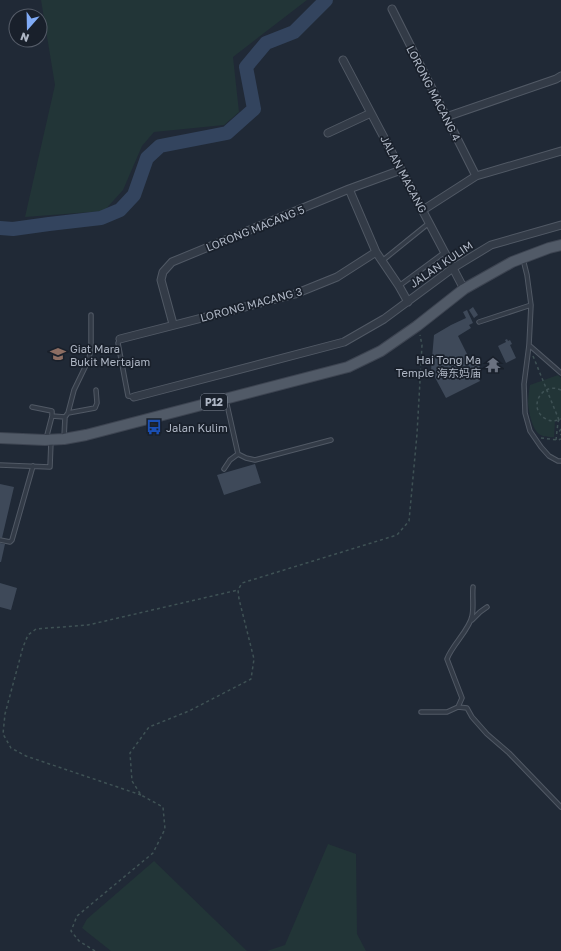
<svg xmlns="http://www.w3.org/2000/svg" width="561" height="951" font-family="'Golos Text','Noto Sans SC',sans-serif">
  <rect width="100%" height="100%" fill="#202936"/>
  <path fill="#223537" d="M 41,0 L 307,0 L 233,57 L 239,112 L 224,125 L 154,132 L 142,146 L 123,190 L 104,211 L 25,217 L 55,85 Z
    M 558,375 L 561,378 L 561,419 L 555,421 L 554,437 C 549,437 543,437 539,434 C 532,429 529,412 528,404 C 528,397 529,391 530,385 Z
    M 328,844 L 356,854 L 357,934 L 366,951 L 267,951 L 285,945 Z
    M 154,861 L 247,951 L 111,951 L 82,928 L 87,919 Z"/>
  <g fill="none" stroke-linecap="round" stroke-linejoin="round">
    <path stroke="#33445e" stroke-width="14" d="M 0,228 L 13,229 L 49,224 L 101,218 L 120,210 L 134,195 L 147,158 L 160,146 L 227,133 L 254,109 L 246,67 L 266,43 L 294,32 L 326,0"/>
  </g>
  <path fill="#3e4959" d="M 473,307 L 478,315 L 474,318 L 469,310 Z
    M 467,310 L 473,323 L 469,325 L 471,328 L 458,336 L 472,364 L 477,362 L 480,367 L 475,370 L 480,381 L 446,398 L 431,370 L 434,335 L 451,325 L 466,318 L 463,312 Z
    M 507,339 L 508,341 L 510,340 L 512,344 L 510,345 L 516,358 L 506,363 L 498,346 L 506,342 L 505,340 Z
    M 255,464 L 261,483 L 224,495 L 217,475 Z
    M 0,484 L 14,487 L 2,538 L 0,537 Z
    M 0,543 L 5,544 L 1,562 L 0,562 Z
    M 0,583 L 17,588 L 11,610 L 0,607 Z"/>
  <g fill="none" stroke-linecap="round" stroke-linejoin="round">
    <defs>
      <path id="lane" d="M 523,259 L 527,275 L 531,305 L 529,345 L 524,384 L 525,413 L 530,431 L 541,447 L 549,456 L 558,461 L 561,461
        M 382,261 L 429,223
        M 399,286 L 445,252
        M 479,322 L 531,305
        M 120,339 L 118,343 L 128,396 L 134,397
        M 529,345 L 561,373
        M 32,407 L 52,411 L 52,416 L 46,439
        M 68,413 L 74,390 L 89,359 L 91,346 L 91,315
        M 52,416 L 65,417
        M 64,438 L 65,417 L 68,413 L 95,408 L 97,403 L 96,390
        M 238,454 L 246,458 L 255,460 L 331,440
        M 0,465 L 50,467 L 51,441
        M 224,469 L 230,460 L 238,454 L 226,400
        M 0,540 L 10,542 L 12,540 L 33,466
        M 472,620 L 480,612 L 487,607
        M 458,707 L 462,698 L 447,659 C 452,645 470,629 472,616 C 474,607 472,596 473,587
        M 421,712 L 447,712 L 458,707 L 467,708 L 472,717 L 487,734 L 509,753 L 561,807"/>
      <path id="street" d="M 392,9 L 476,176
        M 343,60 L 464,289
        M 446,117 L 556,79 L 561,76
        M 328,133 L 371,113
        M 349,189 L 376,252 L 399,286 L 408,302
        M 423,210 L 476,176 L 561,151
        M 173,324 L 161,280 L 163,272 L 172,262 L 349,189 L 401,170
        M 120,339 L 295,294 L 337,277 L 376,252
        M 134,397 L 344,342 L 384,319 L 453,268 L 491,245 L 561,225"/>
      <path id="primary" d="M 0,438 L 45,440 L 64,439 L 86,435 L 348,367 L 381,351 L 417,326 L 464,289 L 512,262 L 549,248 L 561,245"/>
    </defs>
    <use href="#lane" stroke="#515965" stroke-width="5.5"/>
    <use href="#street" stroke="#515965" stroke-width="9"/>
    <use href="#primary" stroke="#3d4451" stroke-width="12"/>
    <path stroke="#3f5255" stroke-width="1.5" stroke-dasharray="3 3" stroke-linecap="butt" d="M 533,356 L 559,420
      M 561,390 C 541,381 527,409 546,419 C 551,422 556,421 561,419
      M 561,429 L 559,432 L 561,435
      M 541,438 L 558,440 L 561,439
      M 556,440 L 558,422 L 559,420 L 561,421
      M 141,795 L 26,756 L 11,748 L 3,734 L 5,714 L 23,647 L 28,635 L 36,629 L 88,625 L 238,590
      M 95,951 L 79,941 L 71,931 L 77,916 L 153,853 L 165,829 L 163,807 L 141,795 L 132,781 L 130,753 L 149,727 L 189,711 L 251,679 L 254,659 L 239,599 L 238,590 L 242,583 L 397,535 L 409,521 L 417,434 L 422,345 L 420,335"/>
    <use href="#lane" stroke="#333b47" stroke-width="3.5"/>
    <use href="#street" stroke="#333b47" stroke-width="7"/>
    <use href="#primary" stroke="#515a67" stroke-width="10"/>
  </g>
  <defs>
    <symbol id="university-bare" viewBox="-9 -9 18 18"><path d="M0-5L7-2L0 1L-7-2ZM-4 1L0 2.5L4 1V4Q0 6-4 4Z" fill="#8d6e63" stroke="#19202b" stroke-width="2.5" paint-order="stroke"/></symbol>
    <symbol id="temple-bare" viewBox="-9 -9 18 18"><path d="M0-6L5-2H3V0L6.5 2.5H4V6H1.5V3h-3V6H-4V2.5H-6.5L-3 0V-2H-5Z" fill="#6b7280" stroke="#19202b" stroke-width="2.5" paint-order="stroke"/></symbol>
    <symbol id="bus-bare" viewBox="-9 -9 18 18"><path d="M-5-6H5V4H4V6H2V4H-2V6H-4V4H-5ZM-3.5-4V0h7V-4ZM-3.5 1.2v1.5H-2V1.2ZM2 1.2v1.5H3.5V1.2Z" fill="#1a4fb4" stroke="#19202b" stroke-width="2.5" paint-order="stroke"/></symbol>
  </defs>
  <g fill-rule="evenodd">
    <use href="#university-bare" x="47" y="343" width="22" height="22"/>
    <use href="#temple-bare" x="482" y="354" width="22" height="22"/>
    <use href="#bus-bare" x="143" y="416" width="22" height="22"/>
  </g>
  <g text-anchor="middle" dominant-baseline="central" stroke-width="3.5" stroke-linejoin="round" paint-order="stroke">
    <rect fill="#19202b" stroke="#818996" stroke-width="1" x="201" y="394" width="26" height="16" rx="3"/>
    <g font-size="10" font-weight="bold" fill="#aeb6c4">
      <text x="214" y="402">P12</text>
    </g>
    <g font-size="11" fill="#aeb6c4" stroke="#19202b">
      <text transform="translate(434 93) rotate(63)">LORONG MACANG 4</text>
      <text transform="translate(404 174) rotate(62)">JALAN MACANG</text>
      <text transform="translate(255 228) rotate(-22)">LORONG MACANG 5</text>
      <text transform="translate(441 264) rotate(-34)">JALAN KULIM</text>
      <text transform="translate(251 304) rotate(-15)">LORONG MACANG 3</text>
    </g>
    <g font-size="11" fill="#aeb6c4" stroke="#19202b" text-anchor="start">
      <text x="70" y="348">Giat Mara<tspan x="70" dy="13">Bukit Mertajam</tspan></text>
      <text x="481" y="359" text-anchor="end">Hai Tong Ma<tspan x="481" dy="13">Temple 海东妈庙</tspan></text>
      <text x="166" y="427">Jalan Kulim</text>
    </g>
  </g>
  <g transform="translate(28 28) rotate(200)"><circle r="19" fill="#19202b" stroke="#555c68"/>
  <path d="M0-3L7 15L0 10L-7 15Z" fill="#80abf6"/>
  <text y="-6" font-size="11" font-weight="bold" text-anchor="middle" fill="#aeb6c4">N</text>
  </g>
</svg>
